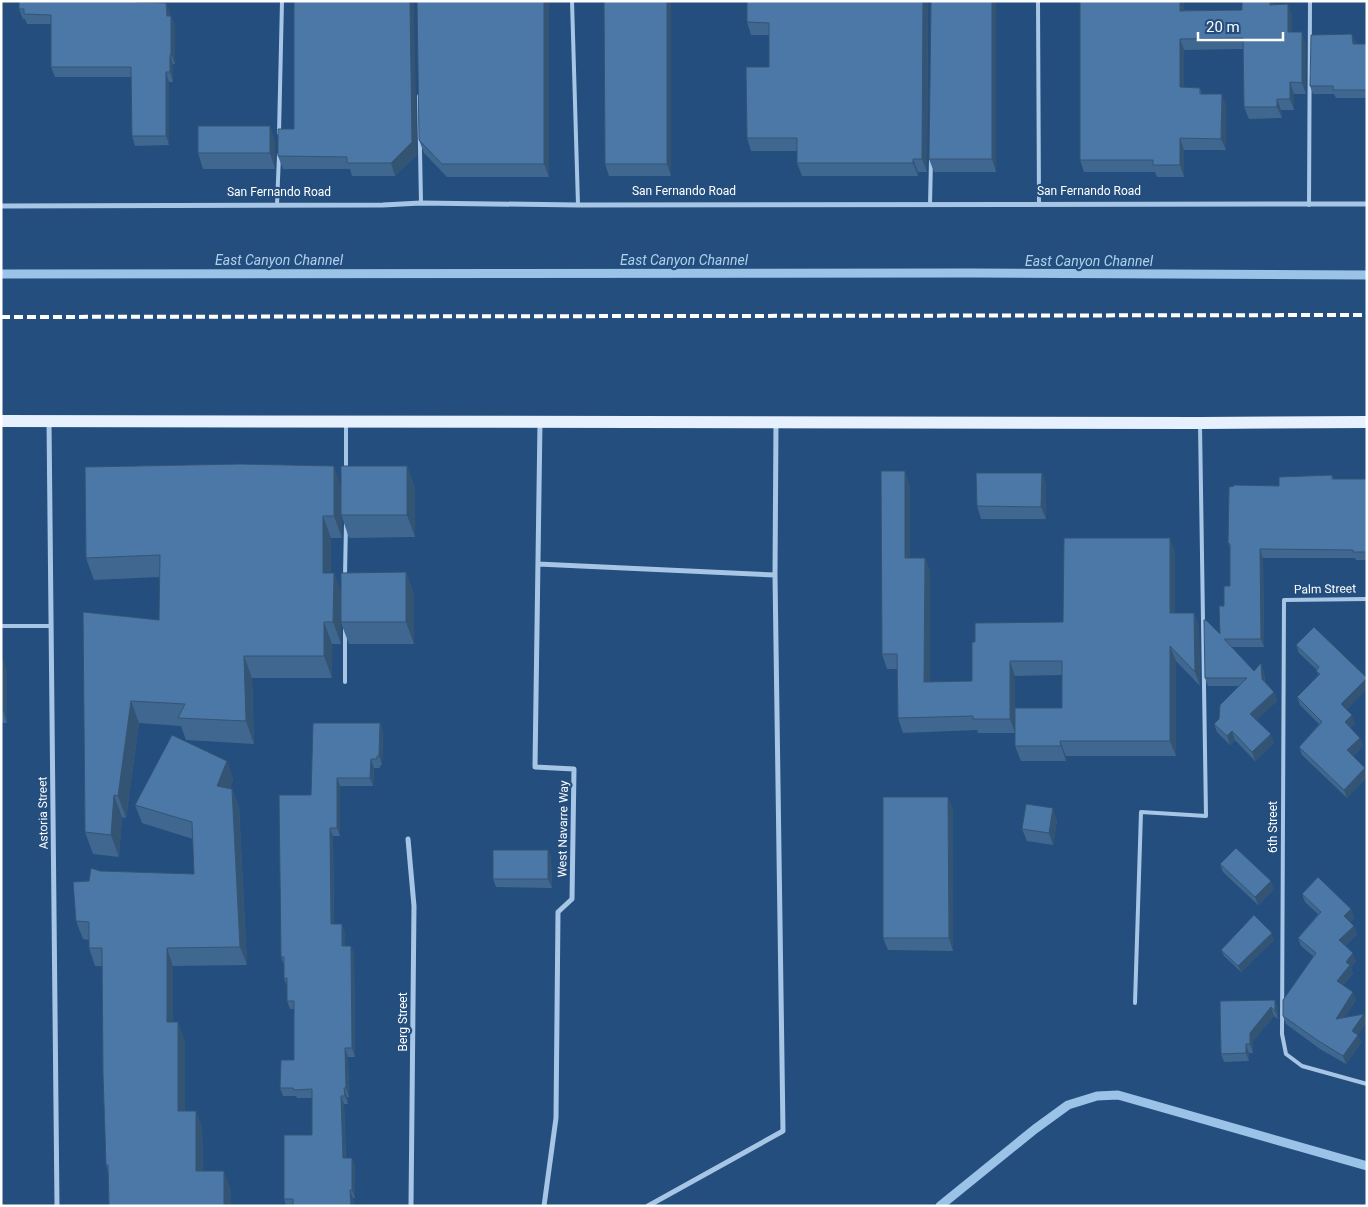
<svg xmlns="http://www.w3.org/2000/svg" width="1368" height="1207" font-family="Roboto,sans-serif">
  <rect width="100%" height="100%" fill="#234e7d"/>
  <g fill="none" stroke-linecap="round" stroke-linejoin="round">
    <path stroke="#9bc2e7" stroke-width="9" d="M 1,274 L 970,273 L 1367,275
      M 940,1206 L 1035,1129 L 1068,1105 L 1097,1096 L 1118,1095 L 1367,1166"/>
    <path stroke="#a7c6e6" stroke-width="4" d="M 572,1 L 578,205
      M 1038,1 L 1039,205
      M 419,96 L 421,203
      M 279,133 L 282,1
      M 277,205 L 279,155
      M 930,205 L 931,160
      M 1309,205 L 1310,1
      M 346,469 L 346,423
      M 345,576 L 346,523
      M 1367,599 L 1284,600 L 1282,1034 L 1286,1054 L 1302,1066 L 1367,1084
      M 1,626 L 51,626
      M 345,682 L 345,628
      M 1135,1003 L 1141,812 L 1206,816 L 1200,425"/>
    <path stroke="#a7c6e6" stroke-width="5" d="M 1,206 L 383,205 L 421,203 L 578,205 L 1367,204
      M 49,421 L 57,1206
      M 540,422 L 535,767 L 574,769 L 572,899 L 558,912 L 556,1118 L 544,1206
      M 538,564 L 775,575 L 776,422
      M 408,839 L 414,906 L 411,1206
      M 648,1206 L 783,1131 L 775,575"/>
    <path stroke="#e7f1fd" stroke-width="12" d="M 1,421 L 1200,423 L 1367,422"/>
    <path stroke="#fff" stroke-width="4" stroke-dasharray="9 4" stroke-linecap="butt" d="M 1,317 L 1367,315"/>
  </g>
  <path fill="#40678f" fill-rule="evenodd" d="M 135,1 L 135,2 L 166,3 L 170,12 L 170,16 L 171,16 L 175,26 L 175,64 L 173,64 L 173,82 L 169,82 L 169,145 L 135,146 L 132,136 L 131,77 L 55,77 L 51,67 L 51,24 L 27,24 L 25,19 L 23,19 L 19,9 Z
    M 549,1 L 549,177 L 447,177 L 424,153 L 419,140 Z
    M 671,1 L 671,176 L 609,176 L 605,164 Z
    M 747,1 L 928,1 L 927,172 L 918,172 L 918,176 L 802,176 L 797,163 L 797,151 L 751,151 L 747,138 L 769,67 L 769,35 L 751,35 L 747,22 Z
    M 931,1 L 996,1 L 996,172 L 934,172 L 929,159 Z
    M 1274,1 L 1274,5 L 1292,15 L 1292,32 L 1306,43 L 1306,94 L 1294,94 L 1294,110 L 1281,110 L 1282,118 L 1249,119 L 1244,107 L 1243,49 L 1184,50 L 1184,87 L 1200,88 L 1202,94 L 1226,105 L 1226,150 L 1184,150 L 1184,177 L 1157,177 L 1155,172 L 1084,172 L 1080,160 L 1184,10 L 1242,10 Z
    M 1356,42 L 1356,44 L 1367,44 L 1367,98 L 1336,98 L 1334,94 L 1313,94 L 1310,86 Z
    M 270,126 L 275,142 L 275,169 L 203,169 L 198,153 Z
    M 417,155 L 395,176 L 352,176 L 350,169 L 283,169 L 278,156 Z
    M 407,466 L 415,488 L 415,537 L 349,538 L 342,517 L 342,538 L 331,538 L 331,573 L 334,573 L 341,593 L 406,572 L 414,594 L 414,644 L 349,644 L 341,623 L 341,644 L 332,644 L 332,678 L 252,678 L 254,744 L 186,740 L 181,726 L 139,723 L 126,818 L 122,817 L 119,857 L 93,854 L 85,832 L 159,620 L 159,577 L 94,580 L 86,558 L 341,486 Z
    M 1042,473 L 1046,486 L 1046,519 L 981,519 L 977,506 Z
    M 1332,475 L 1334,479 L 1367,479 L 1367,560 L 1356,560 L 1355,558 L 1263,558 L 1264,647 L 1232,647 L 1254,671 L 1264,672 L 1265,682 L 1274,692 L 1277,701 L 1256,720 L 1274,743 L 1255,761 L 1235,740 L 1230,745 L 1217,732 L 1214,724 L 1219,719 L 1239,686 L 1208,686 L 1205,678 L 1220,634 L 1224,606 L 1230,586 L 1230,548 L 1228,543 L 1279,486 Z
    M 910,486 L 910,558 L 925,558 L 930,572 L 930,682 L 972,681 L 1063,622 L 1175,552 L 1175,613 L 1194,613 L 1199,628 L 1200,686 L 1176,661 L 1176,756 L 1066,756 L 1066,761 L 1021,761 L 1015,746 L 1015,733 L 978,733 L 977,730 L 903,733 L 898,718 L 897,669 L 887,669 L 882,654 ZM 1062,675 L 1062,708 L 1015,708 L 1015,676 Z
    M 1314,627 L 1346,710 L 1355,724 L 1350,728 L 1360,738 L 1363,746 L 1353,756 L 1367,774 L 1367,777 L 1347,798 L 1302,755 L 1299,747 L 1319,724 L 1300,705 L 1297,697 L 1318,675 L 1317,670 L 1299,653 L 1296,645 Z
    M 1,659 L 7,671 L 7,723 L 1,723 Z
    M 380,723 L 383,732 L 382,765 L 380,765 L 380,768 L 374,768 L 373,786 L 340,786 L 340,836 L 333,836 L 334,924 L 345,932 L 345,946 L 351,946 L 354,954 L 355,1057 L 348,1057 L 349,1097 L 347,1097 L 348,1104 L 344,1104 L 346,1158 L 355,1166 L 355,1198 L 353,1198 L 354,1206 L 286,1206 L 284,1199 L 312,1135 L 312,1098 L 297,1098 L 296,1096 L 283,1096 L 280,1088 L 294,1060 L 294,1009 L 290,1009 L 287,1001 L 287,986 L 284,978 L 284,965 L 281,957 L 311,795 Z
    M 227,761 L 233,779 L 230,788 L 232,789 L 239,807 L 247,965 L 173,966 L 173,1022 L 185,1041 L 185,1111 L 196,1111 L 202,1129 L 203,1171 L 231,1190 L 231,1206 L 109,1206 L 108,1172 L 106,1165 L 102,966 L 95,966 L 89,948 L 89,940 L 83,939 L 76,921 L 89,881 L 100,871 L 194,874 L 193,839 L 142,823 L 135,805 Z
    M 953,809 L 953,951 L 888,950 L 883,938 Z
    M 1057,820 L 1053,845 L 1027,841 L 1022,829 Z
    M 548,850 L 551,858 L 552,888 L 496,887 L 493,879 Z
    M 1220,864 L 1274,889 L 1258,905 L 1223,872 Z
    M 1302,894 L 1351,909 L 1354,918 L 1350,922 L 1354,926 L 1357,934 L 1345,946 L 1356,961 L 1351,967 L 1353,974 L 1343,985 L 1356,1000 L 1345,1017 L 1358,1035 L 1361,1043 L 1346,1064 L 1320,1049 L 1286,1024 L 1283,1016 L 1313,956 L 1301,946 L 1298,938 L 1318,914 L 1305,902 Z
    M 1274,940 L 1241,972 L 1224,956 L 1221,950 Z
    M 1220,1001 L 1278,1008 L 1278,1019 L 1274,1016 L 1253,1041 L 1253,1053 L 1249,1053 L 1249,1061 L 1224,1062 L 1221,1054 Z"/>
  <path fill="#345474" d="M 410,1 L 414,1 L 417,155 L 395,176 L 391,163 Z
    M 544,1 L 549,1 L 549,177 L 544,164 Z
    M 667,1 L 671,1 L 671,176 L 667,164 Z
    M 923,1 L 928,1 L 927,172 L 922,159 Z
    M 992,1 L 996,1 L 996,172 L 992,159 Z
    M 1180,1 L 1184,1 L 1184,22 L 1180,11 Z
    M 1270,1 L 1274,1 L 1274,16 L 1270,5 Z
    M 166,3 L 170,12 L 170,26 L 167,16 Z
    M 1288,4 L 1292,15 L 1292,43 L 1288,32 Z
    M 171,16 L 175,26 L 175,64 L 171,54 Z
    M 1302,32 L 1306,43 L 1306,94 L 1302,83 Z
    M 1352,34 L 1356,42 L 1356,52 L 1353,44 Z
    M 1180,39 L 1184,50 L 1184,99 L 1180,87 Z
    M 170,55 L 173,64 L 173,82 L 170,72 Z
    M 166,72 L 169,82 L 169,145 L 166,136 Z
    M 1290,82 L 1294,94 L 1294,110 L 1290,99 Z
    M 1222,94 L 1226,105 L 1226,150 L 1221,139 Z
    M 1277,99 L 1281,110 L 1282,118 L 1277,107 Z
    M 270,126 L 275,142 L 275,169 L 270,153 Z
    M 1180,138 L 1184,150 L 1184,177 L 1180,165 Z
    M 913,159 L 918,172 L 918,176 L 913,163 Z
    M 334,466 L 342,488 L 342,538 L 334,516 Z
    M 407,466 L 415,488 L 415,537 L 407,515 Z
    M 905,471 L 910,486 L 910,572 L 905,558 Z
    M 1042,473 L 1046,486 L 1046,519 L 1041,507 Z
    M 323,516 L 331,538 L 331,595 L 323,573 Z
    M 1170,538 L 1175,552 L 1175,627 L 1170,613 Z
    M 1260,549 L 1263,558 L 1264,647 L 1261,639 Z
    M 925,558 L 930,572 L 930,696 L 924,682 Z
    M 406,572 L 414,594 L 414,644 L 406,622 Z
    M 334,573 L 342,595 L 341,644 L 333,622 Z
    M 1194,613 L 1199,628 L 1200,686 L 1195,672 Z
    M 324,622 L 332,644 L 332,678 L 324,656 Z
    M 1170,646 L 1176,661 L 1176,756 L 1170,741 Z
    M 244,656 L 252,678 L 254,744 L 246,721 Z
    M 3,659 L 7,671 L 7,723 L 3,711 Z
    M 1010,661 L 1015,676 L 1015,733 L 1010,719 Z
    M 1261,663 L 1264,672 L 1265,687 L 1262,679 Z
    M 1367,678 L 1367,689 L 1344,713 L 1341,704 Z
    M 1274,692 L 1277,701 L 1254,722 L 1250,714 Z
    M 131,701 L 139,723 L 126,818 L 118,796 Z
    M 1352,715 L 1355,724 L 1348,731 L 1345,722 Z
    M 380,723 L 383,732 L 382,765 L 379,756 Z
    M 1232,731 L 1235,740 L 1230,745 L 1227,736 Z
    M 1271,734 L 1274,743 L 1255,761 L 1252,752 Z
    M 1360,738 L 1363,746 L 1350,759 L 1347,750 Z
    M 1060,741 L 1066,756 L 1066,761 L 1061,746 Z
    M 371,759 L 374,768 L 373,786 L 370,778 Z
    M 227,761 L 233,779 L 223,805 L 217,786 Z
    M 1365,768 L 1367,774 L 1367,777 L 1347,798 L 1344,790 Z
    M 337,778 L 340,786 L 340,836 L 337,828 Z
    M 232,789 L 239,807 L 247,965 L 240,947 Z
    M 114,795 L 122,817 L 119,857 L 111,835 Z
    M 948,797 L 953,809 L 953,951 L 949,938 Z
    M 1053,808 L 1057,820 L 1053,845 L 1049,833 Z
    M 330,828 L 333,836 L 334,932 L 331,924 Z
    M 548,850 L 551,858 L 552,888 L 548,879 Z
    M 1271,881 L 1274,889 L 1258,905 L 1255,897 Z
    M 1351,909 L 1354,918 L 1347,925 L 1344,916 Z
    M 342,924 L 345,932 L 345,955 L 342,946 Z
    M 1354,926 L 1357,934 L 1342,949 L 1339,940 Z
    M 1272,933 L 1274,940 L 1241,972 L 1238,966 Z
    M 351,946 L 354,954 L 355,1057 L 352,1048 Z
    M 167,948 L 173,966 L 173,1041 L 167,1022 Z
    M 1353,953 L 1356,961 L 1351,967 L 1353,974 L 1340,989 L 1337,981 L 1346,962 Z
    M 1353,992 L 1356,1000 L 1339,1027 L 1336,1019 Z
    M 1275,1000 L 1278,1008 L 1278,1019 L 1275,1011 Z
    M 1271,1007 L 1274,1016 L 1253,1041 L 1253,1053 L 1250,1044 L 1250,1033 Z
    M 1364,1014 L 1367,1023 L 1358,1035 L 1361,1043 L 1346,1064 L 1343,1056 L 1352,1031 Z
    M 178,1022 L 185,1041 L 185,1129 L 178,1111 Z
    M 1246,1044 L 1249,1053 L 1249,1061 L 1246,1053 Z
    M 345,1048 L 348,1057 L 349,1097 L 346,1088 Z
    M 344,1088 L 347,1097 L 348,1104 L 345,1096 Z
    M 341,1096 L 344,1104 L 346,1166 L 343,1158 Z
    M 196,1111 L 202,1129 L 203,1190 L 196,1171 Z
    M 352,1158 L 355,1166 L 355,1198 L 352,1190 Z
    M 224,1171 L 231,1190 L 231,1206 L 224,1206 Z
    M 350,1190 L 353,1198 L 354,1206 L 351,1206 Z"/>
  <path fill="#4b78a6" stroke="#345474" d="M 19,1 L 135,1 L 135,2 L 166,3 L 167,16 L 171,16 L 171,54 L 170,55 L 170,72 L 166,72 L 166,136 L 132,136 L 131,67 L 51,67 L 51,15 L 24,14 L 24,9 L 19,9 Z
    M 294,1 L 410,1 L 412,142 L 391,163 L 347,163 L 347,157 L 278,156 L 278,129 L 294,129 Z
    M 417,1 L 544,1 L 544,164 L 442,164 L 419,140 Z
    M 604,1 L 667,1 L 667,164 L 605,164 Z
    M 747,1 L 923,1 L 922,159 L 913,159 L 913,163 L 797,163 L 797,138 L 747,138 L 746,67 L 769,67 L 769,23 L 747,22 Z
    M 931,1 L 992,1 L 992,159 L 929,159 Z
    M 1080,1 L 1180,1 L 1180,11 L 1242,10 L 1242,1 L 1270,1 L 1270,5 L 1288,4 L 1288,32 L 1302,32 L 1302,83 L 1290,82 L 1290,99 L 1277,99 L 1277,107 L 1244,107 L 1243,38 L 1180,39 L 1180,87 L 1200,88 L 1200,94 L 1222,94 L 1221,139 L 1180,138 L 1180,165 L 1153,165 L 1153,160 L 1080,160 Z
    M 1352,34 L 1353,44 L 1367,44 L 1367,90 L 1333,90 L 1333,86 L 1310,86 L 1311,35 Z
    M 198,126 L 270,126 L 270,153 L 198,153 Z
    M 240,464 L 334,466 L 334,516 L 323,516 L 323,573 L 334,573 L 333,622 L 324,622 L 324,656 L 244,656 L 246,721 L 178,718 L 185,704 L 131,701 L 118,796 L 114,795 L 111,835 L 85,832 L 83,612 L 159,620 L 160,555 L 86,558 L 85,467 Z
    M 341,466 L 407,466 L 407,515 L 341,515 Z
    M 881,471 L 905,471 L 905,558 L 925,558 L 924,682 L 972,681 L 972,642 L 975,642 L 975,623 L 1063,622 L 1064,538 L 1170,538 L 1170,613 L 1194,613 L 1195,672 L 1170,646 L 1170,741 L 1060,741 L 1061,746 L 1015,746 L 1015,708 L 1062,708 L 1062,661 L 1010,661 L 1010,719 L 973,719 L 973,716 L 898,718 L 897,654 L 882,654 Z
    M 976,473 L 1042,473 L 1041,507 L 977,506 Z
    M 1332,475 L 1332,479 L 1367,479 L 1367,552 L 1353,552 L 1353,550 L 1260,549 L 1261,639 L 1224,639 L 1254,671 L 1261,663 L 1262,679 L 1274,692 L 1250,714 L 1271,734 L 1252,752 L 1232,731 L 1227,736 L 1214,724 L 1219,719 L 1220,705 L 1247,678 L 1205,678 L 1204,620 L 1206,620 L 1220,634 L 1219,606 L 1224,606 L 1224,586 L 1230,586 L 1230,544 L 1228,543 L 1229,487 L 1234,486 L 1234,485 L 1279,486 L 1279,477 Z
    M 406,572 L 406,622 L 341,622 L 341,573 Z
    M 1314,627 L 1367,678 L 1341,704 L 1352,715 L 1345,722 L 1360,738 L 1347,750 L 1365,768 L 1344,790 L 1299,747 L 1322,722 L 1297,697 L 1320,674 L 1316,671 L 1319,667 L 1296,645 Z
    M 1,659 L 3,659 L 3,711 L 1,711 Z
    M 313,723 L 380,723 L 379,756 L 377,756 L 377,759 L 371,759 L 370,778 L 337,778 L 337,828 L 330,828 L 331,924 L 342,924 L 342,946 L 351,946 L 352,1048 L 345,1048 L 346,1088 L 344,1088 L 345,1096 L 341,1096 L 343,1158 L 352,1158 L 352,1190 L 350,1190 L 351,1206 L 293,1206 L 293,1199 L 284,1199 L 284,1135 L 312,1135 L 312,1089 L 294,1090 L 293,1088 L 280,1088 L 281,1060 L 294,1060 L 294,1001 L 287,1001 L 287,978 L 284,978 L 284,957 L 281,957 L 279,795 L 311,795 Z
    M 172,735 L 227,761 L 217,786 L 232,789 L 240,947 L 167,948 L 167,1022 L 178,1022 L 178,1111 L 196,1111 L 196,1171 L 224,1171 L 224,1206 L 109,1206 L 108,1165 L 106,1165 L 103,1074 L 102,948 L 89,948 L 89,922 L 76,921 L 73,882 L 89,881 L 91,868 L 100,871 L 194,874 L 192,822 L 135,805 Z
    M 883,797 L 948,797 L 949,938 L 883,938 Z
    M 1026,804 L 1053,808 L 1049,833 L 1022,829 Z
    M 1236,848 L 1271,881 L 1255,897 L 1220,864 Z
    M 493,850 L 548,850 L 548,879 L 493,879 Z
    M 1318,877 L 1351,909 L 1344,916 L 1354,926 L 1339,940 L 1353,953 L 1346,962 L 1350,965 L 1337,981 L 1353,992 L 1336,1019 L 1364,1014 L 1352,1031 L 1358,1035 L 1343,1056 L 1317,1040 L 1283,1016 L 1283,1000 L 1316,953 L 1298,938 L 1321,912 L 1302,894 Z
    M 1254,915 L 1272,933 L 1238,966 L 1221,950 Z
    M 1275,1000 L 1275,1011 L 1271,1007 L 1250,1033 L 1250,1044 L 1246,1044 L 1246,1053 L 1221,1054 L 1220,1001 Z"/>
  <g text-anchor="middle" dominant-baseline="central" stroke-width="4.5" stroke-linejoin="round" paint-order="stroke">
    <g font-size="12" fill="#fff" stroke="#234e7d">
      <text x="684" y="191">San Fernando Road</text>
      <text x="1089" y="191">San Fernando Road</text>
      <text x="279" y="192">San Fernando Road</text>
      <text transform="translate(1325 589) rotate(-1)">Palm Street</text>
      <text transform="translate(43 813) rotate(-91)">Astoria Street</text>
      <text transform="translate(1273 827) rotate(-90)">6th Street</text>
      <text transform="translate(563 829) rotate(-89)">West Navarre Way</text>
      <text transform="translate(403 1022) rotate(-90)">Berg Street</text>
    </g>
    <g font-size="14" font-style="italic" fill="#b2d0ed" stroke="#234e7d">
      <text x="279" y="260">East Canyon Channel</text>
      <text x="684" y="260">East Canyon Channel</text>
      <text x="1089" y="261">East Canyon Channel</text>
    </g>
  </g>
  <rect width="1368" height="1207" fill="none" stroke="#ffffff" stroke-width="5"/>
  <path d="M1198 32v8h85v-8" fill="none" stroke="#ffffff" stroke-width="2.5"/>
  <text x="1206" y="32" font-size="15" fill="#ffffff" stroke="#234e7d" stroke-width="4" paint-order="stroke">20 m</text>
</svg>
